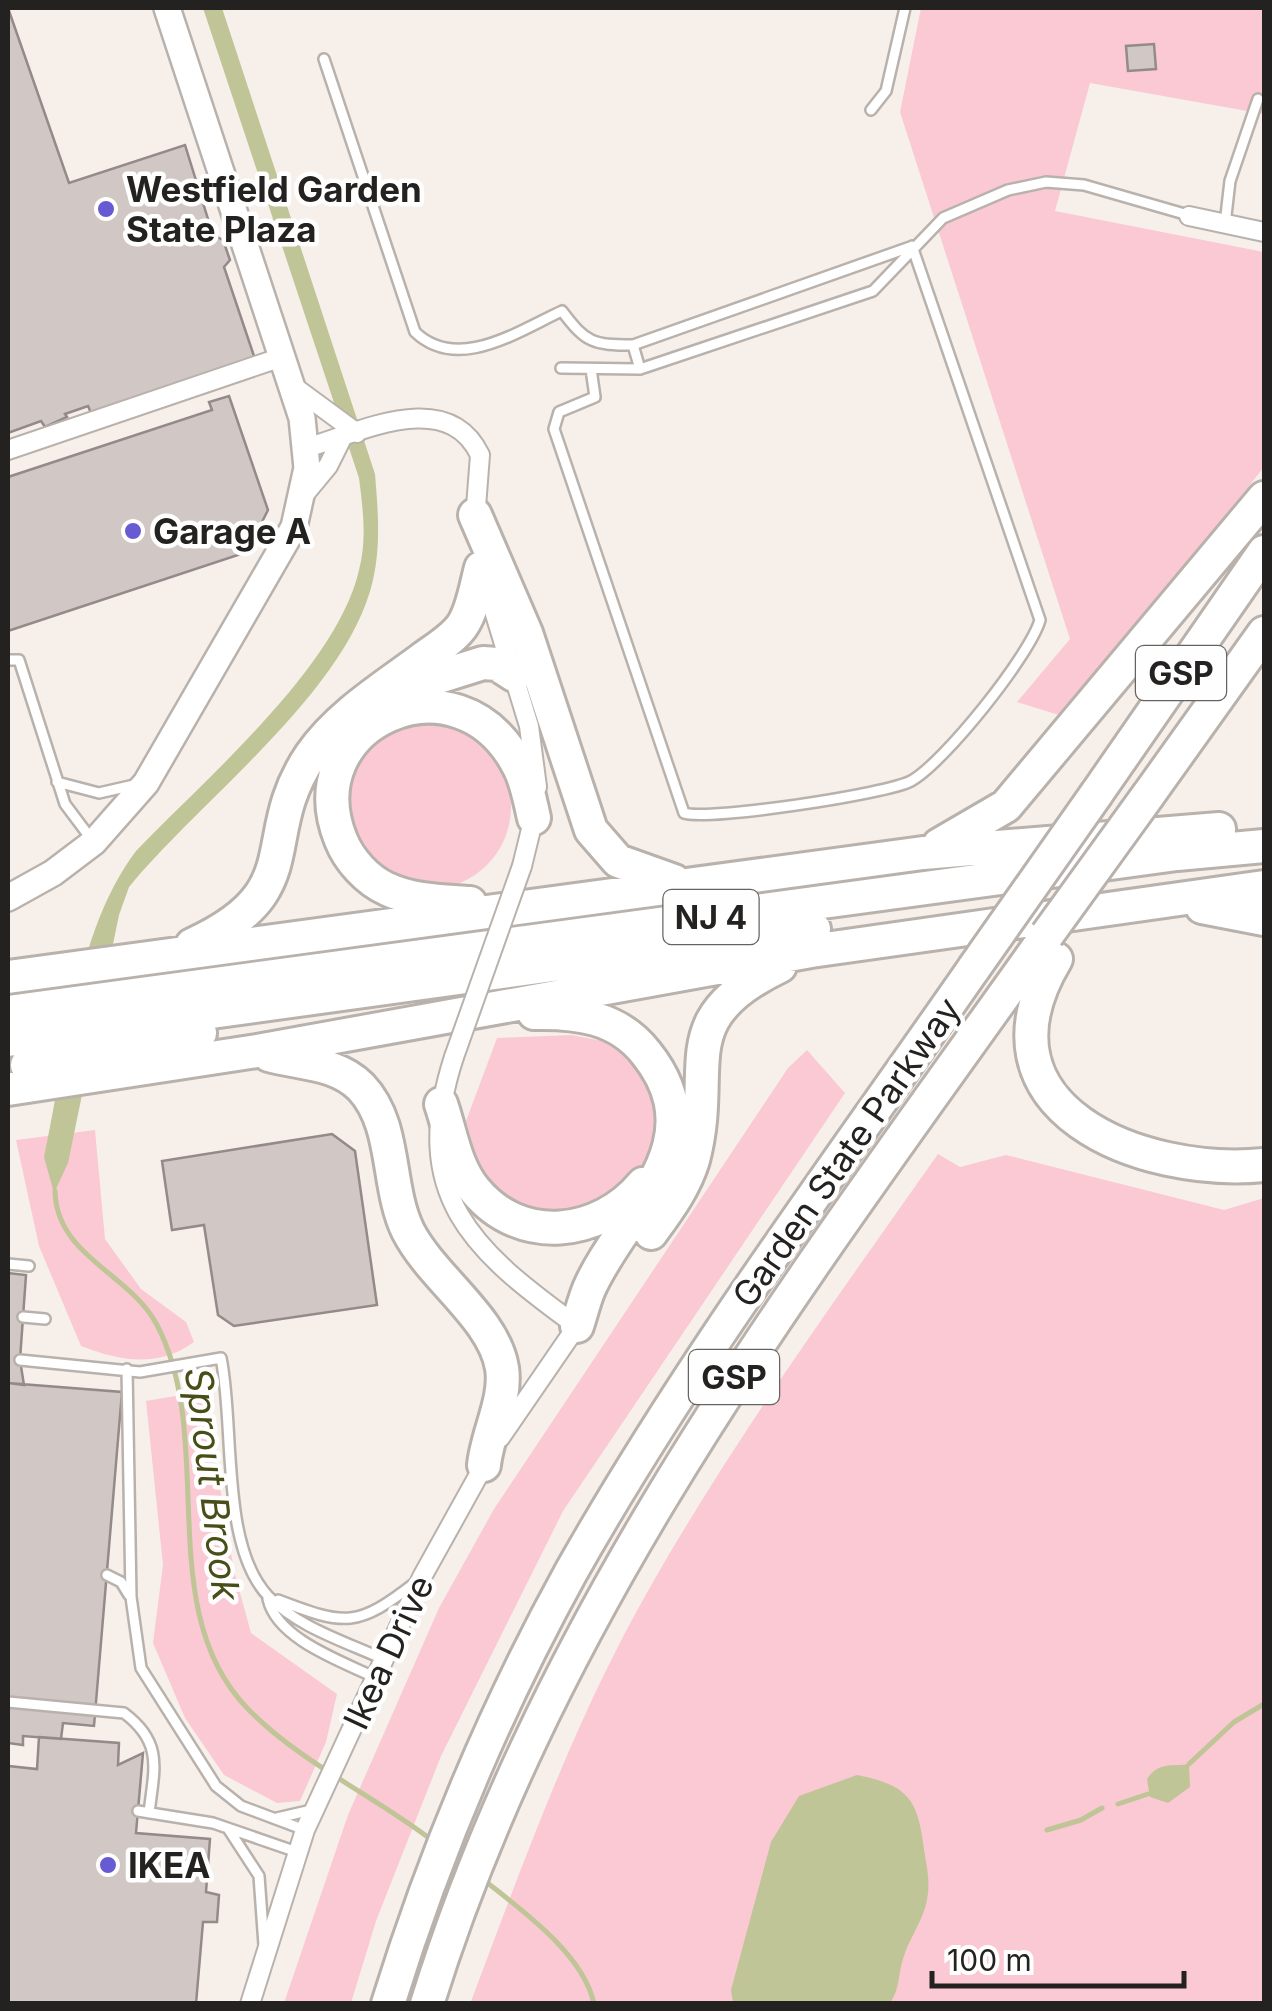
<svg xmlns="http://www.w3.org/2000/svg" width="1272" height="2011" font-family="Inter,sans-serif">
  <rect width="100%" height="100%" fill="#f7f0ea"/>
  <path fill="#fac9d3" d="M 921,8 L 1264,8 L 1264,114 L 1090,83 L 1055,211 L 1264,252 L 1264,467 L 1065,717 L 1017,702 L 1070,639 L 900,112 Z
    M347 807a82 82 0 1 1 164 0a82 82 0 1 1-164 0Z
    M 572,1035 L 617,1044 L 641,1069 L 661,1101 L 663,1144 L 634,1189 L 582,1220 L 530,1215 L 484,1184 L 466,1121 L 497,1038 Z
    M 807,1050 L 845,1093 L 563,1511 L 441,1756 L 376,1921 L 351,2003 L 284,2003 L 348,1815 L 439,1608 L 494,1509 L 788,1068 Z
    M 95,1130 L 105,1239 L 141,1289 L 186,1322 L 194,1342 C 159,1368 119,1361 81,1346 L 39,1246 L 16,1140 Z
    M 938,1154 L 960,1167 L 1006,1155 L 1224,1210 L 1264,1198 L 1264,2003 L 470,2004 C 522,1866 572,1726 644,1598 C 731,1443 836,1299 938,1154 Z
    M 204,1391 L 234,1571 L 251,1633 L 337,1694 L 326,1742 L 300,1801 L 277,1803 L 224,1775 L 185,1718 L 153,1643 L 163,1565 L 146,1401 Z"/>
  <path fill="#bfc596" d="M 203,8 L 222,8 L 375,474 C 378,511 381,544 373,580 C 348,691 202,798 129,887 L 119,915 L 68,1163 L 54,1193 L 44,1157 C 65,1059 76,930 136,851 C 205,779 337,667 359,570 C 367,540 363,509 359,478 Z
    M 1189,1764 L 1190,1787 L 1168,1803 L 1150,1797 L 1147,1779 C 1159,1761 1171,1767 1189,1764 Z
    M 857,1775 C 914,1786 918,1804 925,1855 C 928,1874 931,1887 925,1908 C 920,1925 908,1941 903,1959 C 898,1974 900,1989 890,2003 L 733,2003 L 731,1990 L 771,1842 L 799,1796 Z"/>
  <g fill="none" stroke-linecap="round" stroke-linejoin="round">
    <path stroke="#bfc596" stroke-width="5" d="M 55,1191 C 56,1256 131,1274 157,1325 C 218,1442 151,1610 248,1709 C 301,1763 373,1795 433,1841
      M 1189,1764 L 1234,1722 L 1264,1704
      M 1118,1804 L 1148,1794
      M 1047,1830 L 1081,1820 L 1102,1808
      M 485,1881 C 523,1911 584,1955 594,2004"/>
  </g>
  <path fill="#d1c7c5" stroke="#938a89" stroke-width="2.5" d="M 8,8 L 69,183 L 185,145 L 213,235 L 223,240 L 230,260 L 224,267 L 255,359 L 91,413 L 88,406 L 65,414 L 67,417 L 45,427 L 41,421 L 8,433 Z
    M 1154,44 L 1156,69 L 1128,71 L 1126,46 Z
    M 229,396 L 268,510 L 247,552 L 8,631 L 8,477 L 212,410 L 209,402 Z
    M 332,1134 L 355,1151 L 377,1305 L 234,1326 L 218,1315 L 204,1225 L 172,1230 L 162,1161 Z
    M 8,1273 L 26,1275 L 20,1360 L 24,1385 L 8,1383 Z
    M 8,1383 L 122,1392 L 94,1726 L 63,1723 L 61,1739 L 23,1736 L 23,1745 L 8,1743 Z
    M 39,1737 L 119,1743 L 118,1765 L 143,1753 L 136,1833 L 210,1839 L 206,1892 L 219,1895 L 217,1922 L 203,1922 L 196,2004 L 8,2004 L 8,1766 L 37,1769 Z"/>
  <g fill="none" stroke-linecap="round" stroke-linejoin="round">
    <defs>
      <path id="lane" d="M 324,59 L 415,332 C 458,373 518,331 562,311 C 586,343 593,345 633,345 L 640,369
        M 871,110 L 886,91 L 905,8
        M 1225,224 L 1230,181 L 1258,99
        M 633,345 L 910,247
        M 561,368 L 640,369 L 873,291 L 943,218 L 1008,190 L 1046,182 L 1084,185 L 1188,215
        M 591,369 L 595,397 L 559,412 L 554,429 L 684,813 C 708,821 887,794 911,781 C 944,763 1030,655 1040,620 L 912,246
        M 8,660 L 19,660 L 65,804 L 92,840
        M 57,782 L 99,793 L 134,785
        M 8,1264 L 29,1266
        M 23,1317 L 45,1319
        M 20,1360 L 140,1372 L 221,1358 C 235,1425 220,1545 268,1596 C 297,1627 346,1642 383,1659
        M 127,1369 L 131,1597 L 141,1668 L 216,1786 L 241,1806 L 305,1830
        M 107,1575 L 121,1582 L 129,1595
        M 268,1599 C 277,1639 341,1661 374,1677
        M 278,1600 C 346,1626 357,1628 416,1582
        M 8,1702 L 124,1713 C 164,1743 154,1769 149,1813
        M 138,1811 L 213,1823 L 297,1852
        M 277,1818 L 316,1809
        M 229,1830 L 259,1876 L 264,1945"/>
      <path id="street" d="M 1189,216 L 1264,232
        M 293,386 L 357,433
        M 306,448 C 359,433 447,386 480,455 L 475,520
        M 8,450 L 282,357
        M 304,495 L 328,466 L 342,438
        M 483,575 L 529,726 L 537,787
        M 522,866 L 535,813
        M 454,1057 C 409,1195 472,1250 577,1326 L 500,1438
        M 250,2004 L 305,1830 L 422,1577 L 487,1460"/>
      <path id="secondary" d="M 8,898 L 53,873 L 94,842 L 146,783 L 294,527 L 307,468 L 302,418 L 167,8"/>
      <path id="highway" d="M 475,515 L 526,633 L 591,830 L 618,861 L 674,881
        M 397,690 L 483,663 L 497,664 L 514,675
        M 1097,793 L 1264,552
        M 1149,794 L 1264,633
        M 939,845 L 1006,806 L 1264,498
        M 470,903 C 443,901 412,901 387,889 C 367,880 349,860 341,840 C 293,723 459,648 519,767 C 527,782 530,801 534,818
        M 1202,907 L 1264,919
        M 192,945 C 312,890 254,839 311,755 C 338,716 383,688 421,660 C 434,650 452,640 462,626 C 473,610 476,586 481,568
        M 1056,959 C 966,1109 1142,1177 1264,1165
        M 8,977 L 923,853 L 1219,829
        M 8,1012 L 1177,854 L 1264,846
        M 534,1013 C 577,1012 618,1017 646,1053 C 719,1144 622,1213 589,1289 C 584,1301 581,1314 577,1326
        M 8,1040 L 814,929
        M 269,1055 C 301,1064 336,1062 361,1087 C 397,1125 386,1186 408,1231 C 432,1278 494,1318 502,1368 C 507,1399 487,1434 484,1465
        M 27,1065 L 200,1033
        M 8,1089 L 257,1051 L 811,951 L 1264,887
        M 441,1104 C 451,1133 455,1166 475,1190 C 521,1246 600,1236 643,1184
        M 651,1233 C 667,1211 685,1187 693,1160 C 718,1066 668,1020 780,966
        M 388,2004 C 434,1856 496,1708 571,1572 C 690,1361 836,1167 974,968
        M 427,2004 C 553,1600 806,1274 1047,935"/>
    </defs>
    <use href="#lane" stroke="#b9b2ac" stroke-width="14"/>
    <use href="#street" stroke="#b9b2ac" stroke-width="22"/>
    <use href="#secondary" stroke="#b9b2ac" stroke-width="30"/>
    <use href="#highway" stroke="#b9b2ac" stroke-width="38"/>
    <use href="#lane" stroke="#fff" stroke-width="9"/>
    <use href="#street" stroke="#fff" stroke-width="18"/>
    <use href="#secondary" stroke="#fff" stroke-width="25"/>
    <use href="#highway" stroke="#fff" stroke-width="32"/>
    <defs>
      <path id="street-bridge" d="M 454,1057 L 522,866"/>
      <path id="highway-bridge" d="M 1047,935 L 1149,794
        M 974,968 L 1097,793"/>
    </defs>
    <use href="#street-bridge" stroke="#b9b2ac" stroke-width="22" stroke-linecap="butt"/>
    <use href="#highway-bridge" stroke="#b9b2ac" stroke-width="38" stroke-linecap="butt"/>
    <use href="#street-bridge" stroke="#fff" stroke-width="18"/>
    <use href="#highway-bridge" stroke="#fff" stroke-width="32"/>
  </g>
  <g fill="#675ad3" stroke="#fefefe" stroke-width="4">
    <circle cx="106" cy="209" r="10"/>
    <circle cx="133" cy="531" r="10"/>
    <circle cx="108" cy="1865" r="10"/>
  </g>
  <g text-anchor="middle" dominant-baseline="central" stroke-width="9" stroke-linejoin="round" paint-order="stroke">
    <g fill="#fefefe" stroke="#656463" stroke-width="2.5">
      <rect x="1136" y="646" width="90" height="54" rx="8"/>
      <rect x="663.5" y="890" width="95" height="54" rx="8"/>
      <rect x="689" y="1350" width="90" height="54" rx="8"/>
    </g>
    <g font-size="32" font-weight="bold" fill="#242220">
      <text x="1181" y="673">GSP</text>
      <text x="711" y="917">NJ 4</text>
      <text x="734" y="1377">GSP</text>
    </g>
    <g font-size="35" font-weight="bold" fill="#242220" stroke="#fefefe" text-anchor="start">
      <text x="126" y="189">Westfield Garden<tspan x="126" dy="40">State Plaza</tspan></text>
      <text x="153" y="531">Garage A</text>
      <text x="128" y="1865">IKEA</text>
    </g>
    <g font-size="35" fill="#242220" stroke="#fefefe">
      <text transform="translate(846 1152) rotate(-55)">Garden State Parkway</text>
      <text transform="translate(388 1652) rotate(-65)">Ikea Drive</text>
    </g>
    <g font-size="38" font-style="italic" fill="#494e18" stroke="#fefefe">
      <text transform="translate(213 1484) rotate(83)">Sprout Brook</text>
    </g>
  </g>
  <rect width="1272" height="2011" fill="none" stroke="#242220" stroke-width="20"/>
  <path d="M932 1971v15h252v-15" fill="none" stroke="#242220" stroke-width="5"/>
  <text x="947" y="1971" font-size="30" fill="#242220" stroke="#fefefe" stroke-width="8" paint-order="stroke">100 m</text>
</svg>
